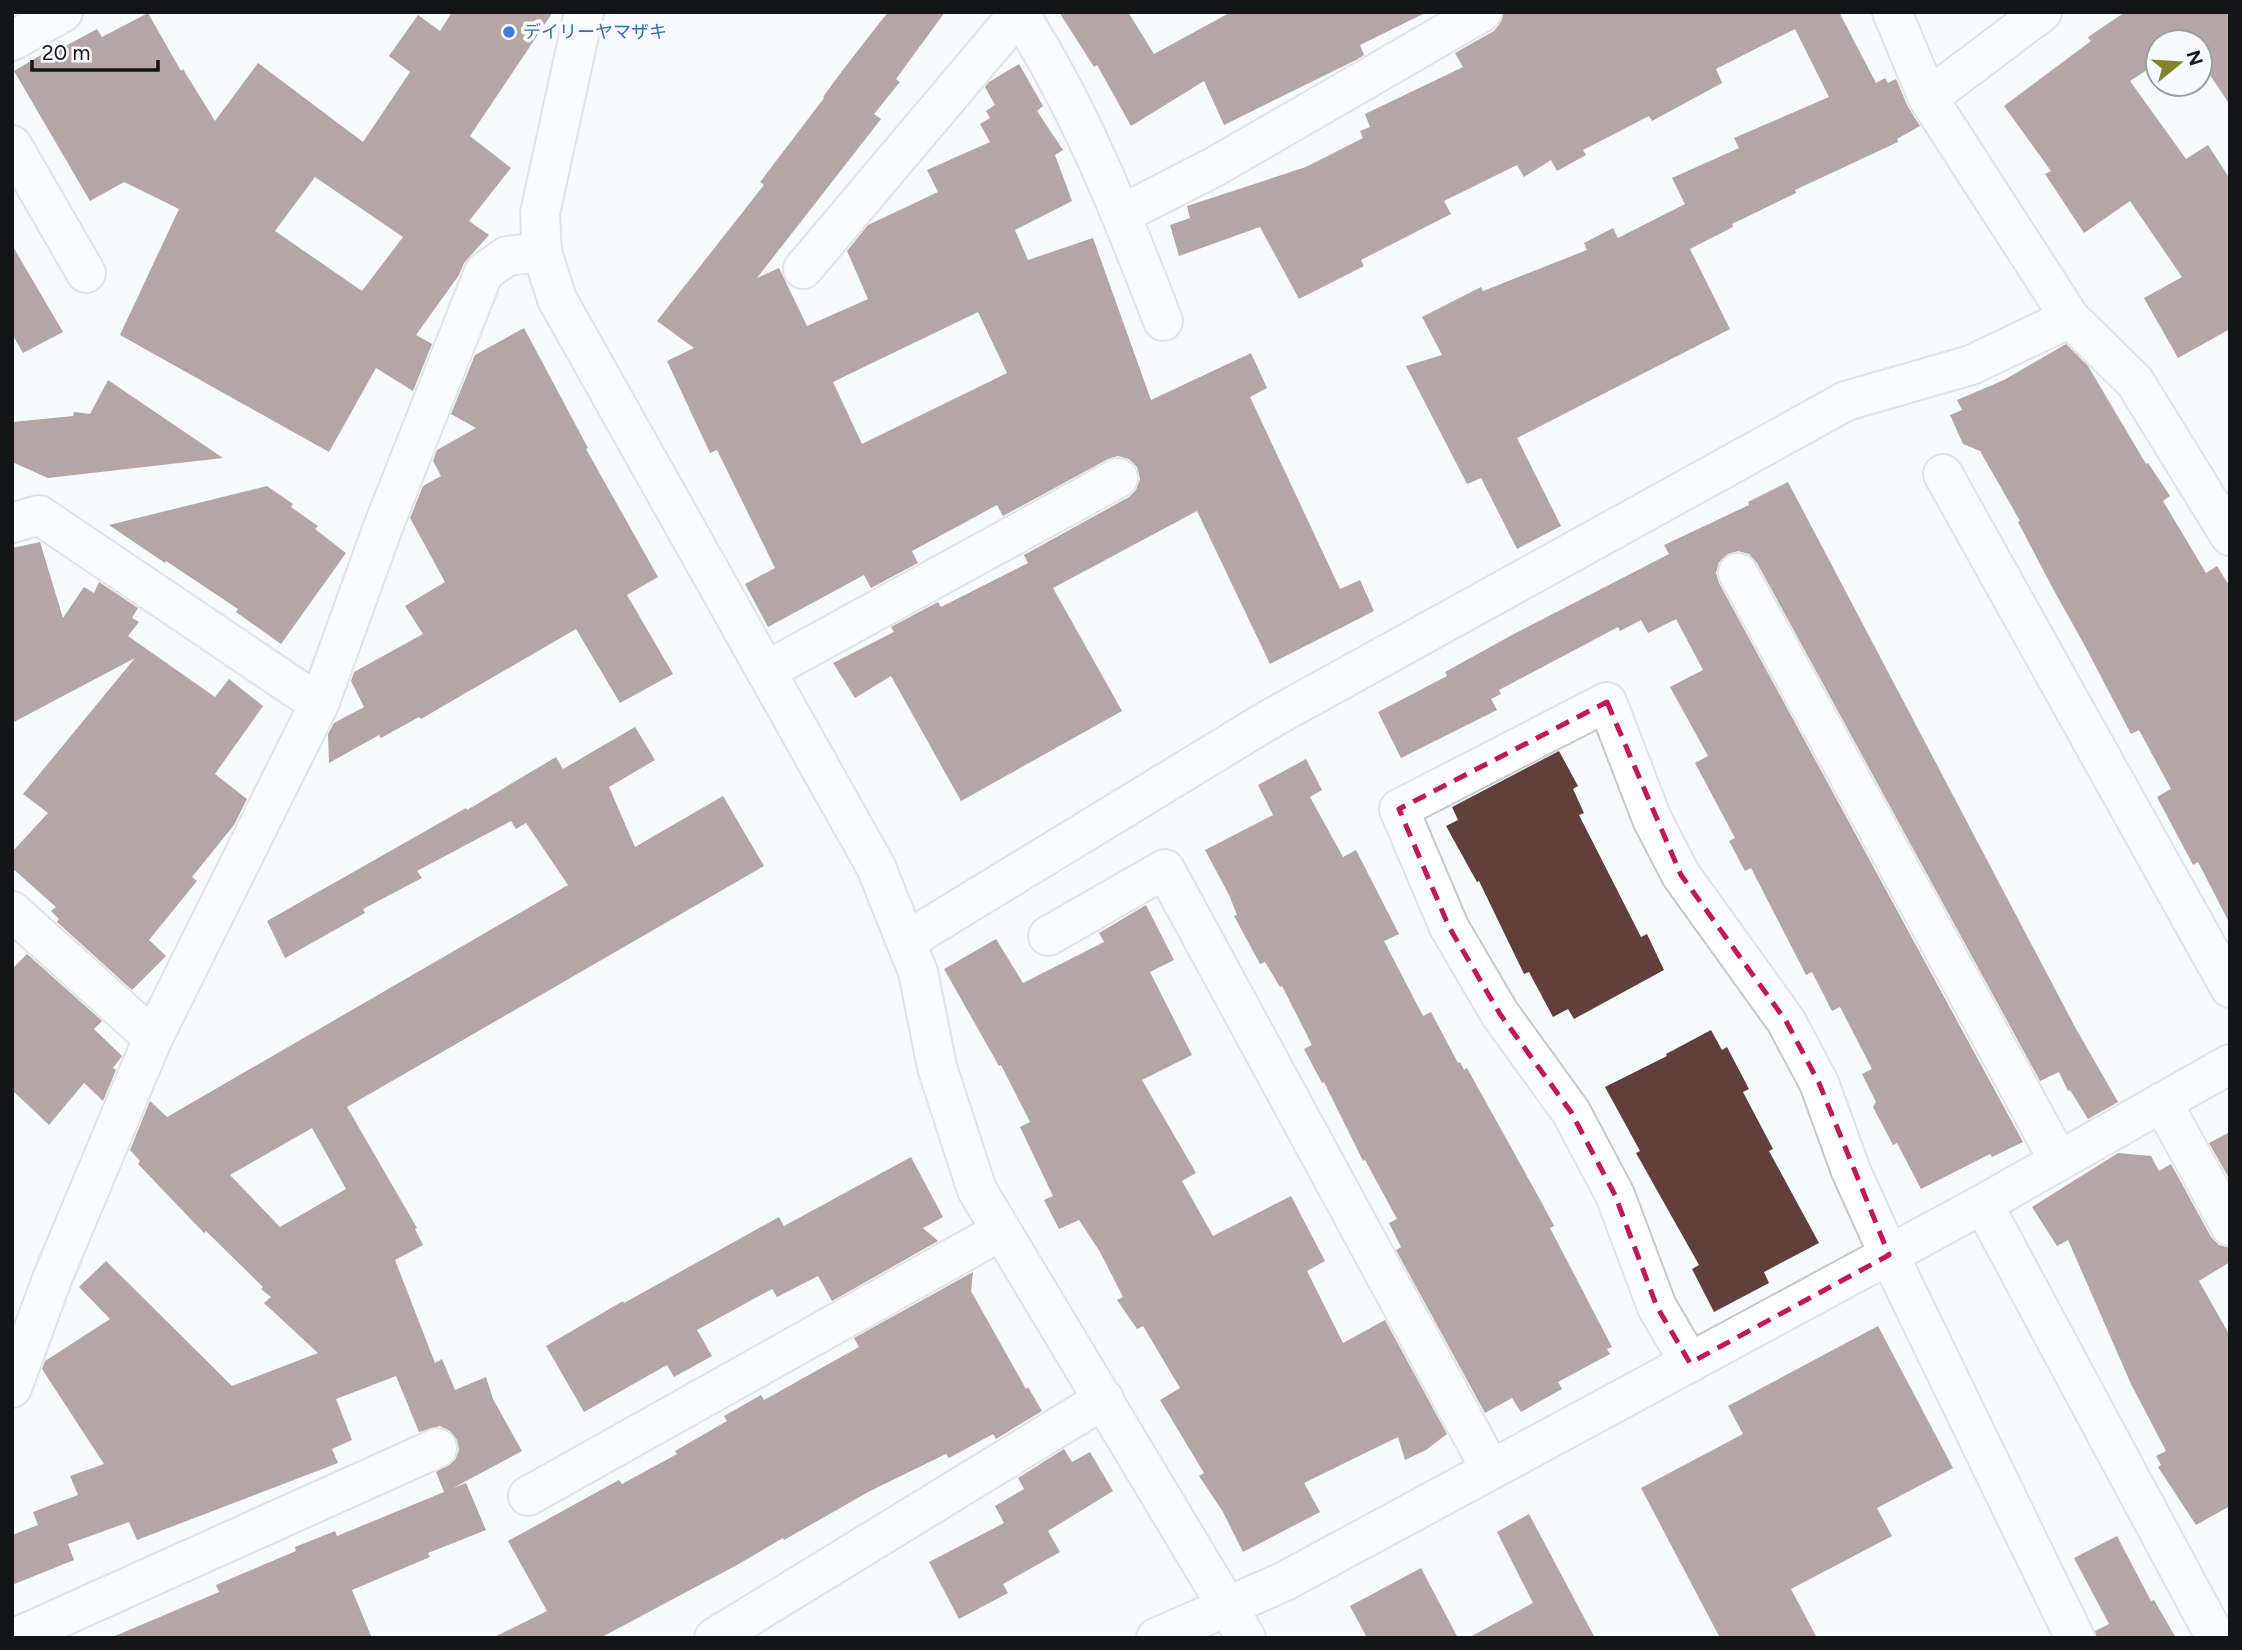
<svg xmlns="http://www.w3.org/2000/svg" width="2242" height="1650" font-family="Figtree,'Noto Sans JP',sans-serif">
  <rect width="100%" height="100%" fill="#f7fafe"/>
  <path fill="#61403b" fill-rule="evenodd" d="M 452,12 L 553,12 L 470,136 L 511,168 L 469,221 L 489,235 L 464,263 L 459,275 L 416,335 L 432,344 L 413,391 L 376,368 L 329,452 L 120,335 L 179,209 L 124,182 L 90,201 L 14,71 L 58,45 L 60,49 L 97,29 L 102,37 L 148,13 L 181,71 L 183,69 L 215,121 L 258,63 L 363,142 L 410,72 L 389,56 L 418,15 L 440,31 ZM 315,177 L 403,237 L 362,291 L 275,231 Z
    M 888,12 L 945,12 L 896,79 L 900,82 L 874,114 L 881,119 L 757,278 L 779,268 L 807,326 L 868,299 L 847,251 L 868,225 L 938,192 L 927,170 L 990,142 L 980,124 L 990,118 L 986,111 L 995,105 L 985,87 L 989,82 L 1019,64 L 1043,106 L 1037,111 L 1063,150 L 1055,155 L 1072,201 L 1015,230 L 1028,260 L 1093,238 L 1151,400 L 1251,353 L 1267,388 L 1250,397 L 1340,589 L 1360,580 L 1374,611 L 1270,664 L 1197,511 L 1053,588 L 1122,711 L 961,801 L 891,676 L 855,698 L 833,663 L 894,632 L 891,627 L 938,602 L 941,607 L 1028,563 L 1024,555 L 1129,497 L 1136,490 L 1140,479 L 1137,467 L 1129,459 L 1118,456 L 1108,459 L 1003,516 L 997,505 L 912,551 L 918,563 L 871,588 L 864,575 L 768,627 L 745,584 L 775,568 L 717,450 L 710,453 L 667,361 L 694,348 L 657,321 L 764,185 L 760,182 L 824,98 L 823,97 L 842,71 ZM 978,312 L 1007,373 L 862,444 L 833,382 Z
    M 1059,12 L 1128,12 L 1154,54 L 1231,12 L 1427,12 L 1360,45 L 1364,55 L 1356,60 L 1224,125 L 1204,81 L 1131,126 L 1097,65 L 1094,67 Z
    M 1504,12 L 1839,12 L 1876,83 L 1885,78 L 1888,83 L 1896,79 L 1908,107 L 1920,126 L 1897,139 L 1898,142 L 1795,190 L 1796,193 L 1732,224 L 1733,227 L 1690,249 L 1730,329 L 1517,438 L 1561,526 L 1517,549 L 1481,478 L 1467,484 L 1406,366 L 1442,355 L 1422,317 L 1481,287 L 1483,291 L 1587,250 L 1584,243 L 1613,228 L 1618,238 L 1685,204 L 1672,178 L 1739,148 L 1734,138 L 1829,97 L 1795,29 L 1716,69 L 1722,83 L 1652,121 L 1649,116 L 1583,150 L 1586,155 L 1557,171 L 1551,160 L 1524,177 L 1517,165 L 1444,201 L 1451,214 L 1361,260 L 1364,266 L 1299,299 L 1260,227 L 1179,256 L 1170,225 L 1190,218 L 1187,206 L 1306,167 L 1363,138 L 1360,131 L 1370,127 L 1365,114 L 1463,67 L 1455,53 L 1494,31 L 1501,22 Z
    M 2125,12 L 2230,12 L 2230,105 L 2200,60 L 2200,42 L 2158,42 L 2158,63 L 2130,81 L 2186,159 L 2208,145 L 2230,179 L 2230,329 L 2178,358 L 2144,298 L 2182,277 L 2130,201 L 2084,233 L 2045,174 L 2051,171 L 2004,106 L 2091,41 L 2088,37 Z
    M 12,245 L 63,332 L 23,353 L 12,334 Z
    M 524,328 L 588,448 L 586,449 L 658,577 L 627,595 L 673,674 L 620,703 L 576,629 L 421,719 L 419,717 L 381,738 L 379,735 L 329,763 L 328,734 L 334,723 L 364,707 L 351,681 L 354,672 L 423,634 L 405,606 L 445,582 L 410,518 L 423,486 L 441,476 L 433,461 L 437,450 L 476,428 L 451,414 L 475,355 Z
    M 2066,344 L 2088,366 L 2146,464 L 2148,463 L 2170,496 L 2163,501 L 2206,573 L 2217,566 L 2230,587 L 2230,924 L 2198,862 L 2193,865 L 2157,797 L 2171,789 L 2139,730 L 2131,734 L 2086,648 L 2052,587 L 2018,522 L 2020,521 L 1980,451 L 1963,444 L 1950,415 L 1962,410 L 1957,400 L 2004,380 Z
    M 108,380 L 223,458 L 48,478 L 12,462 L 12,422 L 73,416 L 74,412 L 90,414 Z
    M 1788,482 L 2075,1027 L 2118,1102 L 2088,1119 L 2070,1090 L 2068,1091 L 2059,1072 L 2040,1081 L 1757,563 L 1749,554 L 1738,551 L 1728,554 L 1719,562 L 1716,573 L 1719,583 L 2023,1142 L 1992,1157 L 1990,1154 L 1921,1189 L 1897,1143 L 1893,1145 L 1873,1107 L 1876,1102 L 1862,1074 L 1872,1069 L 1840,1007 L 1832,1011 L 1812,972 L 1806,975 L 1751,868 L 1745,871 L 1729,841 L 1735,838 L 1695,763 L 1708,756 L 1670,687 L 1703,670 L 1676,619 L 1648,633 L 1641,620 L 1620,631 L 1618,627 L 1499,690 L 1501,694 L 1491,699 L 1497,710 L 1401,758 L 1378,712 L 1447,676 L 1445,672 L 1512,635 L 1669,554 L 1664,545 L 1749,505 L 1748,502 Z
    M 267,486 L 293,504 L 291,507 L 318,526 L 315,529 L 346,553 L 281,644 L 236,612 L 238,609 L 166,561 L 165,563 L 109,525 Z
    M 40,542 L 63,618 L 84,587 L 94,593 L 99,582 L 138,608 L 132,618 L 139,622 L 128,636 L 215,697 L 229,679 L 263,706 L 215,774 L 247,799 L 234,825 L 192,877 L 197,881 L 149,940 L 166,956 L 132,990 L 57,922 L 59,919 L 51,911 L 56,907 L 12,868 L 12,852 L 48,813 L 23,794 L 135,658 L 12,723 L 12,548 Z
    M 635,727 L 655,760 L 609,787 L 635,847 L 723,796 L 764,866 L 347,1107 L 417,1228 L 415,1229 L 423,1245 L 395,1260 L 435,1363 L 442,1359 L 455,1390 L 486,1377 L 493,1399 L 522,1451 L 453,1488 L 466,1483 L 486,1530 L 428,1553 L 430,1557 L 352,1590 L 372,1638 L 110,1638 L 219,1592 L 216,1585 L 296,1551 L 295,1547 L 335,1531 L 337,1536 L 444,1492 L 436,1472 L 455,1460 L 459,1450 L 457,1440 L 450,1431 L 440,1426 L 419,1432 L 396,1376 L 336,1399 L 352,1440 L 332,1449 L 338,1463 L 137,1540 L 129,1522 L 68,1544 L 74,1560 L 12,1585 L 12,1535 L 38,1525 L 33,1512 L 78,1495 L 70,1476 L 104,1464 L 42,1369 L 45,1361 L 110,1319 L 79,1287 L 106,1261 L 232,1386 L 318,1353 L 264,1303 L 271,1297 L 261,1289 L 263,1287 L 206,1231 L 204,1233 L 138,1164 L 140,1161 L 130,1150 L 150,1101 L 167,1117 L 568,885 L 526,823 L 516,829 L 511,821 L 417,871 L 422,878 L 363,909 L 365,913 L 285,958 L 267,921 L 466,808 L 467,810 L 556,757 L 563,769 ZM 312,1128 L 346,1189 L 280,1227 L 230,1175 Z
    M 1559,751 L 1578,786 L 1573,789 L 1584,813 L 1579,815 L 1641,937 L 1647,934 L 1664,970 L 1574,1019 L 1568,1009 L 1553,1017 L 1529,972 L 1524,974 L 1479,881 L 1477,882 L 1446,826 L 1458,820 L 1452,807 Z
    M 1306,759 L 1322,790 L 1310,797 L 1343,857 L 1356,850 L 1399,934 L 1384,941 L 1423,1016 L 1431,1012 L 1458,1063 L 1460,1062 L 1464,1070 L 1467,1068 L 1543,1205 L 1554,1226 L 1550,1228 L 1612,1347 L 1607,1349 L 1610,1354 L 1558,1382 L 1562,1389 L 1521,1412 L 1512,1398 L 1485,1413 L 1396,1250 L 1401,1247 L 1389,1223 L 1397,1219 L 1365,1160 L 1363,1161 L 1324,1082 L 1322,1083 L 1304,1049 L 1312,1045 L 1282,986 L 1280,987 L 1265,962 L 1260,964 L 1234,916 L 1237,915 L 1229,895 L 1205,850 L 1273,815 L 1258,785 Z
    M 1146,905 L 1174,960 L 1150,972 L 1192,1055 L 1142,1080 L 1196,1173 L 1182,1181 L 1213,1236 L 1291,1196 L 1325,1261 L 1307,1271 L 1343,1343 L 1385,1320 L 1447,1434 L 1426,1450 L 1405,1460 L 1398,1437 L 1304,1483 L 1320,1512 L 1243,1552 L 1223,1512 L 1199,1476 L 1204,1473 L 1160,1400 L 1180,1388 L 1143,1326 L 1137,1329 L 1117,1300 L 1123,1297 L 1100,1252 L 1079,1220 L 1059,1229 L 1044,1200 L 1053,1196 L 1020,1127 L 1030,1122 L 1001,1065 L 999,1066 L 944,969 L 996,939 L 1023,983 L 1104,942 L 1099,933 Z
    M 27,954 L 102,1021 L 94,1029 L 122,1056 L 113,1068 L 116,1070 L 103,1101 L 84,1083 L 49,1125 L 12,1090 L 12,969 Z
    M 1711,1030 L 1722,1050 L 1727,1047 L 1749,1089 L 1743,1092 L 1773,1149 L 1769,1151 L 1819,1243 L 1764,1272 L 1769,1283 L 1714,1312 L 1692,1269 L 1699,1265 L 1636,1153 L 1640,1151 L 1605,1087 L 1667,1056 L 1666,1054 Z
    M 2230,1132 L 2230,1180 L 2209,1143 Z
    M 2118,1153 L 2151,1156 L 2159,1171 L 2171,1164 L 2211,1237 L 2219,1245 L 2230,1248 L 2230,1262 L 2199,1281 L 2230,1336 L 2230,1506 L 2196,1525 L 2158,1467 L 2161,1465 L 2156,1456 L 2166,1451 L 2131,1384 L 2068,1240 L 2057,1246 L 2032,1207 Z
    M 911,1157 L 943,1217 L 923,1228 L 938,1241 L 832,1301 L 818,1276 L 777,1297 L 772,1289 L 697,1330 L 712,1356 L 674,1377 L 667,1365 L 584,1412 L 546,1346 L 623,1301 L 624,1303 L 779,1217 L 784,1226 Z
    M 973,1272 L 971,1291 L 1026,1389 L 1028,1387 L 1042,1411 L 996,1439 L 993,1434 L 949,1458 L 946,1454 L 870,1491 L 784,1540 L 783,1538 L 737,1565 L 600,1638 L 492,1638 L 547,1611 L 508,1541 L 619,1480 L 622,1484 L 677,1454 L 675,1451 L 727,1421 L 724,1416 L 761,1395 L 764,1400 L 859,1347 L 854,1338 Z
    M 1878,1326 L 1953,1468 L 1877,1508 L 1892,1536 L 1791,1589 L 1817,1638 L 1720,1638 L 1641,1488 L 1743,1434 L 1728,1406 Z
    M 1064,1449 L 1072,1462 L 1090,1452 L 1113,1491 L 1048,1531 L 1060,1552 L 1003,1584 L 1008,1593 L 959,1619 L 929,1562 L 1004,1523 L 995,1506 L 1024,1489 L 1018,1478 Z
    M 1529,1514 L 1595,1638 L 1468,1638 L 1533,1603 L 1497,1532 Z
    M 2117,1536 L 2151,1601 L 2154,1600 L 2176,1638 L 2097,1638 L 2095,1631 L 2109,1624 L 2074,1558 Z
    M 1421,1568 L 1458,1638 L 1367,1638 L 1350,1606 Z"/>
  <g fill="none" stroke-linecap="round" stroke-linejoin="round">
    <defs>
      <path id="minor" d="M 1018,12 C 1080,108 1122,215 1163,321
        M 1892,12 L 1928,98 L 2070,318 L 2135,382 L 2230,536
        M 12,41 L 63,12
        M 12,145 L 86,273
        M 1122,214 L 1216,166 L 1482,12
        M 803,269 L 1019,13
        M 1943,474 L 2230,988
        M 12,523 L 39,515 L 319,704
        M 1738,573 L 2059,1161
        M 766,671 L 1118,478
        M 12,911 L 153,1038
        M 1048,936 L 1165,869 L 1491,1470
        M 906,941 L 1270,719 L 1846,401 L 1971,365 L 2070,318
        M 2162,1102 L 2230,1226
        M 1983,1204 L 2216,1638
        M 1690,1363 L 1657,1307 L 1615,1195 L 1571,1112 L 1500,1014 L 1449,927 L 1399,809 L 1607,702 L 1652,819 L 1681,875 L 1786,1021 L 1819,1083 L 1851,1171 L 1889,1255 L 2075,1638
        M 12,1388 L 52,1279 L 153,1038 L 319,704 L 383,527 L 484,272 L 507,256 L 542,252 L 540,213 L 584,12
        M 528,1496 L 1001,1231
        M 15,1638 L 437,1448
        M 714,1638 L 1104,1399
        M 1156,1638 L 1285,1581 L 1983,1204 L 2230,1064"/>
      <path id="tertiary" d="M 1928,98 L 2042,12
        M 542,252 L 557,299 L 876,867 L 918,972 L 937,1067 L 977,1190 L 1246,1638"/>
    </defs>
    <use href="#minor" stroke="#c6c8cc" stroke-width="42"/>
    <use href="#tertiary" stroke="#c6c8cc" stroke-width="42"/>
    <use href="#minor" stroke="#fff" stroke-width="38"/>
    <use href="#tertiary" stroke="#fff" stroke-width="38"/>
  </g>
  <path d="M0 0H2242V1650H0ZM 1607,702 L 1681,875 L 1786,1021 L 1819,1083 L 1889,1255 L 1690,1363 L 1657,1307 L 1615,1195 L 1571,1112 L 1500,1014 L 1449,927 L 1399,809 Z" fill="#f7fafe" fill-opacity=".55" fill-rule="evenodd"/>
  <path fill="none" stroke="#c2185b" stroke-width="5" stroke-dasharray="14 9" stroke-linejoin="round" d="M 1607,702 L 1681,875 L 1786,1021 L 1819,1083 L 1889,1255 L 1690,1363 L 1657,1307 L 1615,1195 L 1571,1112 L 1500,1014 L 1449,927 L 1399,809 Z"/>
  <circle fill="#3f7fe0" stroke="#f7fafe" stroke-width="2.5" cx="509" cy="32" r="7"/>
  <g text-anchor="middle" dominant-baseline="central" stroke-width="7" stroke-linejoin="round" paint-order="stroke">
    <g font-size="18" fill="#366cbe" stroke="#f7fafe" text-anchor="start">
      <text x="523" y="32">デイリーヤマザキ</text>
    </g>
  </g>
  <rect width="2242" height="1650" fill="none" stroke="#141517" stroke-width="28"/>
  <g transform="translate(2179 63) rotate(72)"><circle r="33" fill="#f7fafe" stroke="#9c9ea2" stroke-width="2"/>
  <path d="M0-5L12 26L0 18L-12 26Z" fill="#86822b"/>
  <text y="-10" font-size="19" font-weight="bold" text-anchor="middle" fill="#141517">N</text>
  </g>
  <path d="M32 60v10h126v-10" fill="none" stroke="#141517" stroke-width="3.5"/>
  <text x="42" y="60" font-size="21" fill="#141517" stroke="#f7fafe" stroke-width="5" paint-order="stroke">20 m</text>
</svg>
